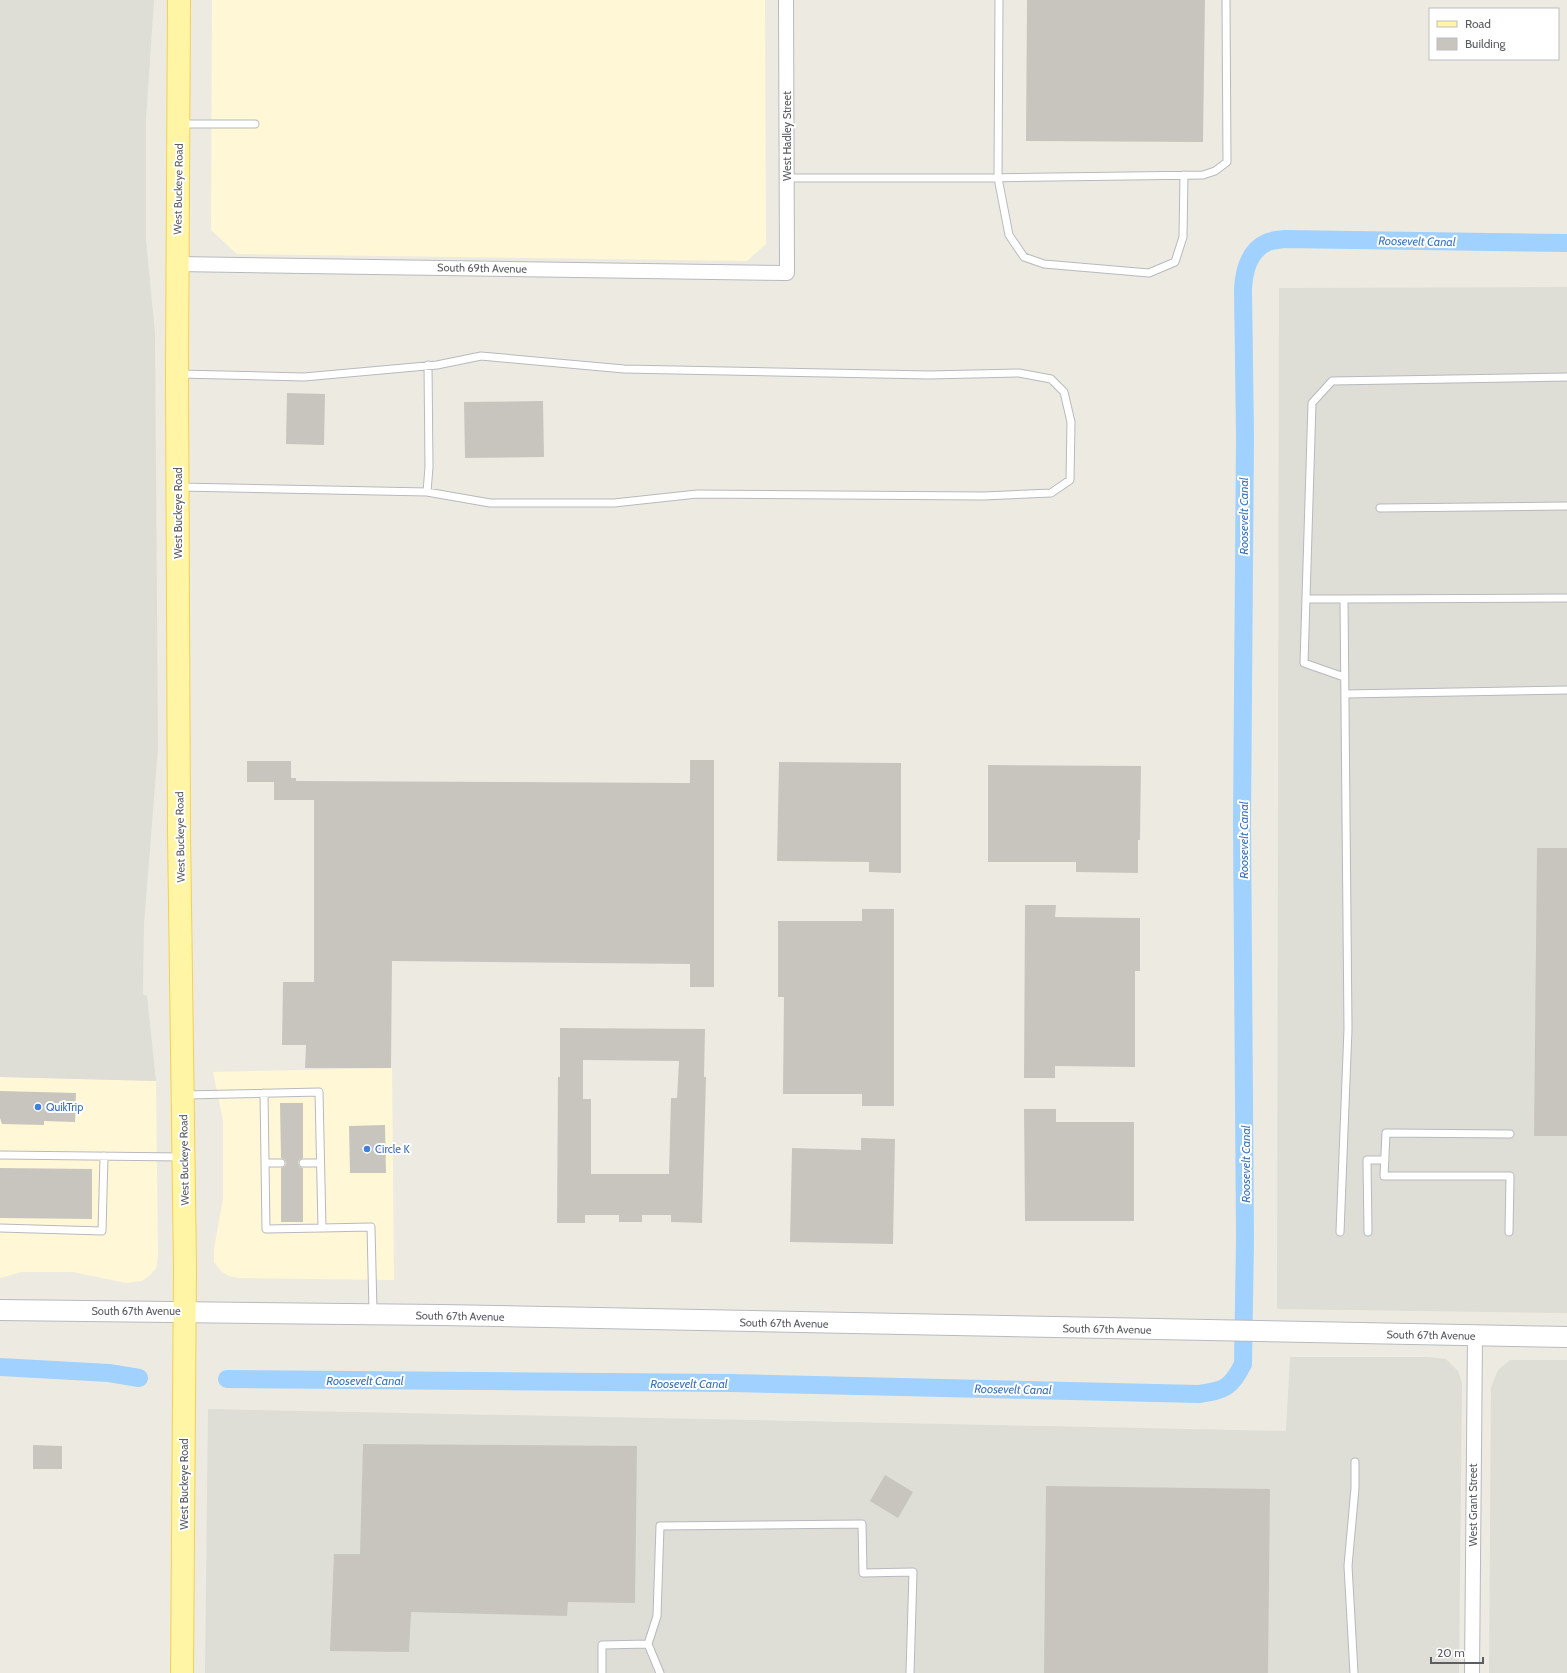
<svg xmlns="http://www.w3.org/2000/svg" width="1567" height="1673" font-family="Cabin,sans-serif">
  <rect width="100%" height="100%" fill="#edebe1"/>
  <path fill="#fff7d5" d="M 212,0 L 765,0 L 766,244 L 747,261 L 237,254 L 211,230 Z
    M 392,1068 L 394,1280 L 238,1278 L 229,1276 L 222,1272 L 214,1262 L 214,1249 L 223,1199 L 223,1120 L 213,1072 Z
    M 0,1077 L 156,1081 L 158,1257 L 156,1268 L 150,1275 L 142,1281 L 126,1283 L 73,1272 L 22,1272 L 0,1278 Z"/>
  <path fill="#deddd6" d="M 0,0 L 154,0 L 146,119 L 146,240 L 155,333 L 158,748 L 144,924 L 143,994 L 147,996 L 156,1081 L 0,1077 Z
    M 1567,287 L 1567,1313 L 1277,1309 L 1279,288 Z
    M 1290,1357 L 1428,1357 L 1446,1359 L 1458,1371 L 1462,1383 L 1459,1673 L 205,1673 L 208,1409 L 1286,1431 Z
    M 1510,1360 L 1567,1360 L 1567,1673 L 1489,1673 L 1491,1387 L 1498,1370 Z"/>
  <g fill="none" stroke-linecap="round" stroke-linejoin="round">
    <path stroke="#a0d1ff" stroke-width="18" d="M 0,1367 L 109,1373 L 139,1378
      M 227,1379 L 731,1383 L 1199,1394 C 1225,1390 1231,1388 1243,1364 L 1245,1239 L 1242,822 L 1245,436 L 1243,289 C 1244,270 1249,250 1268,242 C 1273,240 1279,240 1284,239 L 1567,243"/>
  </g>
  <path fill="#c8c5bf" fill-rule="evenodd" d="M 1027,0 L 1205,0 L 1203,142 L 1026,141 Z
    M 287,393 L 325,394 L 324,445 L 286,444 Z
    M 543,401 L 544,457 L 465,458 L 464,402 Z
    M 690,760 L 714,760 L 714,987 L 690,987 L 690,964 L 392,961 L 391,1068 L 305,1068 L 306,1045 L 282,1045 L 283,982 L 314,982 L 314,800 L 274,800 L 274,782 L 247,782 L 247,761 L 291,761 L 291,778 L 296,778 L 296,781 L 690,783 Z
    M 779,762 L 901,763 L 901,873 L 869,872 L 869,862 L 777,861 Z
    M 988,765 L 1141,766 L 1140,840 L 1138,840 L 1138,873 L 1076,872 L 1076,862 L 988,862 Z
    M 1537,848 L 1567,848 L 1567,1136 L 1534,1136 Z
    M 1025,905 L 1056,905 L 1055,917 L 1140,918 L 1140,971 L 1135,971 L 1135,1067 L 1055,1066 L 1055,1078 L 1024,1078 Z
    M 862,909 L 894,909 L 894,1106 L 862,1106 L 862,1094 L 783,1094 L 784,997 L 778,997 L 778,921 L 862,921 Z
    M 560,1028 L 705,1029 L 704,1077 L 706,1077 L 702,1223 L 671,1222 L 671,1215 L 642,1215 L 642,1222 L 619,1222 L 619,1215 L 585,1215 L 585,1223 L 557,1223 L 558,1077 L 560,1077 ZM 583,1060 L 679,1061 L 677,1098 L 671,1098 L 669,1174 L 591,1174 L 591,1099 L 583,1099 Z
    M 0,1091 L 76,1093 L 75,1122 L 44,1121 L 44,1125 L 2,1124 L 0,1118 Z
    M 280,1103 L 303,1103 L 303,1158 L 299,1160 L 298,1163 L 300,1167 L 303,1168 L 303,1222 L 281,1222 L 281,1168 L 285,1166 L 286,1163 L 284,1159 L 281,1158 Z
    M 1024,1109 L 1056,1109 L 1056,1122 L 1134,1122 L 1134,1221 L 1025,1221 Z
    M 385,1125 L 386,1173 L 350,1173 L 349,1126 Z
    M 861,1138 L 895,1139 L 893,1244 L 790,1242 L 792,1148 L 861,1150 Z
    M 0,1168 L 92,1169 L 92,1219 L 0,1218 Z
    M 363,1444 L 637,1446 L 635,1603 L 568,1602 L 567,1616 L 411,1612 L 409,1652 L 330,1651 L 334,1554 L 360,1554 Z
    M 33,1445 L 62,1446 L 62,1469 L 33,1469 Z
    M 885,1475 L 913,1492 L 898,1518 L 870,1501 Z
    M 1046,1486 L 1270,1489 L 1268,1673 L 1044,1673 Z"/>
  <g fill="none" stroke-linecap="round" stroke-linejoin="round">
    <defs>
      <path id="service" d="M 999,0 L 998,178 L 1009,235 L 1024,257 L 1044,264 L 1149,273 L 1175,262 L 1183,237 L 1184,175
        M 181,124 L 255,124
        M 787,178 L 985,178 L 1203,175 L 1215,171 L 1227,162 L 1226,0
        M 179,374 L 304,377 L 437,365 L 481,356 L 624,369 L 929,375 L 1019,373 L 1051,379 L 1064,392 L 1071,422 L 1070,480 L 1051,493 L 983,496 L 697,494 L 614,503 L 490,503 L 427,492 L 429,467 L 428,365
        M 180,487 L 427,492
        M 1380,508 L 1567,506
        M 1306,599 L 1344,599
        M 1344,677 L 1304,663 L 1312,403 L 1332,381 L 1567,377
        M 1345,694 L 1567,690
        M 264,1093 L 266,1229 L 322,1228
        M 185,1095 L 319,1092 L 322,1228 L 371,1227 L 373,1312
        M 0,1155 L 182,1157
        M 266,1163 L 281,1163
        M 303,1163 L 320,1163
        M 0,1228 L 102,1231 L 104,1156
        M 1340,1232 L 1348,1029 L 1344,599 L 1567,598
        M 1368,1232 L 1367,1160 L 1385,1160
        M 1509,1232 L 1510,1176 L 1384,1176 L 1386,1133 L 1510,1134
        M 648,1644 L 660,1673
        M 602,1673 L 602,1645 L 648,1644 L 657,1616 L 660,1526 L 862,1524 L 863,1573 L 913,1572 L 910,1673
        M 1354,1673 L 1348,1566 L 1355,1488 L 1355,1462"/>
      <path id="minor" d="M 177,264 L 787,273 L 786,0
        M 1472,1673 L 1475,1336"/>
      <path id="secondary" d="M 0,1310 L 440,1315 L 1567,1337"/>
      <path id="primary" d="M 179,0 L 177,374 L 179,832 L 185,1267 L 182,1673"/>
    </defs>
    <use href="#service" stroke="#b7b9be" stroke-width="9"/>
    <use href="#minor" stroke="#b7b9be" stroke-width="16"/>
    <use href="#secondary" stroke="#b7bac1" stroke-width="22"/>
    <use href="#primary" stroke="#f5cf53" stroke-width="24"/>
    <use href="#service" stroke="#fff" stroke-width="7"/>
    <use href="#minor" stroke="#fff" stroke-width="14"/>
    <use href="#secondary" stroke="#fff" stroke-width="20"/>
    <use href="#primary" stroke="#fff5a5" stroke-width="22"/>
  </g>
  <g fill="#3f7fe0" stroke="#fff" stroke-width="1.5">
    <circle cx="38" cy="1107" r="4"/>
    <circle cx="367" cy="1149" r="4"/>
  </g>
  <g text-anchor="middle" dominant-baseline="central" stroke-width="4" stroke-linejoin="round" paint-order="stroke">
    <g font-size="11" fill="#5a5d63" stroke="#fff">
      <text transform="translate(787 136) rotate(-90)">West Hadley Street</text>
      <text transform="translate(178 189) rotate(-89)">West Buckeye Road</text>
      <text transform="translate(482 268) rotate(1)">South 69th Avenue</text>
      <text transform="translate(178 513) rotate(-90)">West Buckeye Road</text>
      <text transform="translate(180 837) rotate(-91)">West Buckeye Road</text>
      <text transform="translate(184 1160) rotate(-91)">West Buckeye Road</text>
      <text x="136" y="1311">South 67th Avenue</text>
      <text transform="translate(460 1316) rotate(1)">South 67th Avenue</text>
      <text transform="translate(784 1323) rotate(1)">South 67th Avenue</text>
      <text transform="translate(1107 1329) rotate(1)">South 67th Avenue</text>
      <text transform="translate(1431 1335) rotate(1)">South 67th Avenue</text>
      <text transform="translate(184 1484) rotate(-90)">West Buckeye Road</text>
      <text transform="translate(1473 1505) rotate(-90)">West Grant Street</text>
    </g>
    <g font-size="11" fill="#366cbe" stroke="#fff" text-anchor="start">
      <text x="46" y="1107">QuikTrip</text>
      <text x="375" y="1149">Circle K</text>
    </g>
    <g font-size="12" font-style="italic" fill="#3d75bc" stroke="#fff">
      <text transform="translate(1417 241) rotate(1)">Roosevelt Canal</text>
      <text transform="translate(1243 516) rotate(-90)">Roosevelt Canal</text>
      <text transform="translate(1243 840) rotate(-90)">Roosevelt Canal</text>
      <text transform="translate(1245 1164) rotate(-90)">Roosevelt Canal</text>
      <text x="365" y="1380">Roosevelt Canal</text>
      <text x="689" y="1383">Roosevelt Canal</text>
      <text transform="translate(1013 1389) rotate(1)">Roosevelt Canal</text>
    </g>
  </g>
  <rect x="1429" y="8" width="130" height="52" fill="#ffffff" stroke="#bdbec1"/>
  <rect x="1437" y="21" width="20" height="6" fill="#fff5a5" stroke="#bdbec1"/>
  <text x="1465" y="28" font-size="12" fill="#5a5d63">Road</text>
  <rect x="1437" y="38" width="20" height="12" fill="#c8c5bf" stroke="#bdbec1"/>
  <text x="1465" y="48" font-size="12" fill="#5a5d63">Building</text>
  <path d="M1431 1657v6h52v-6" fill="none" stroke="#5a5d63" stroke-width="2"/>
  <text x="1437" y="1657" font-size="12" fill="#5a5d63" stroke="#ffffff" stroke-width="3" paint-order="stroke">20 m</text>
</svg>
